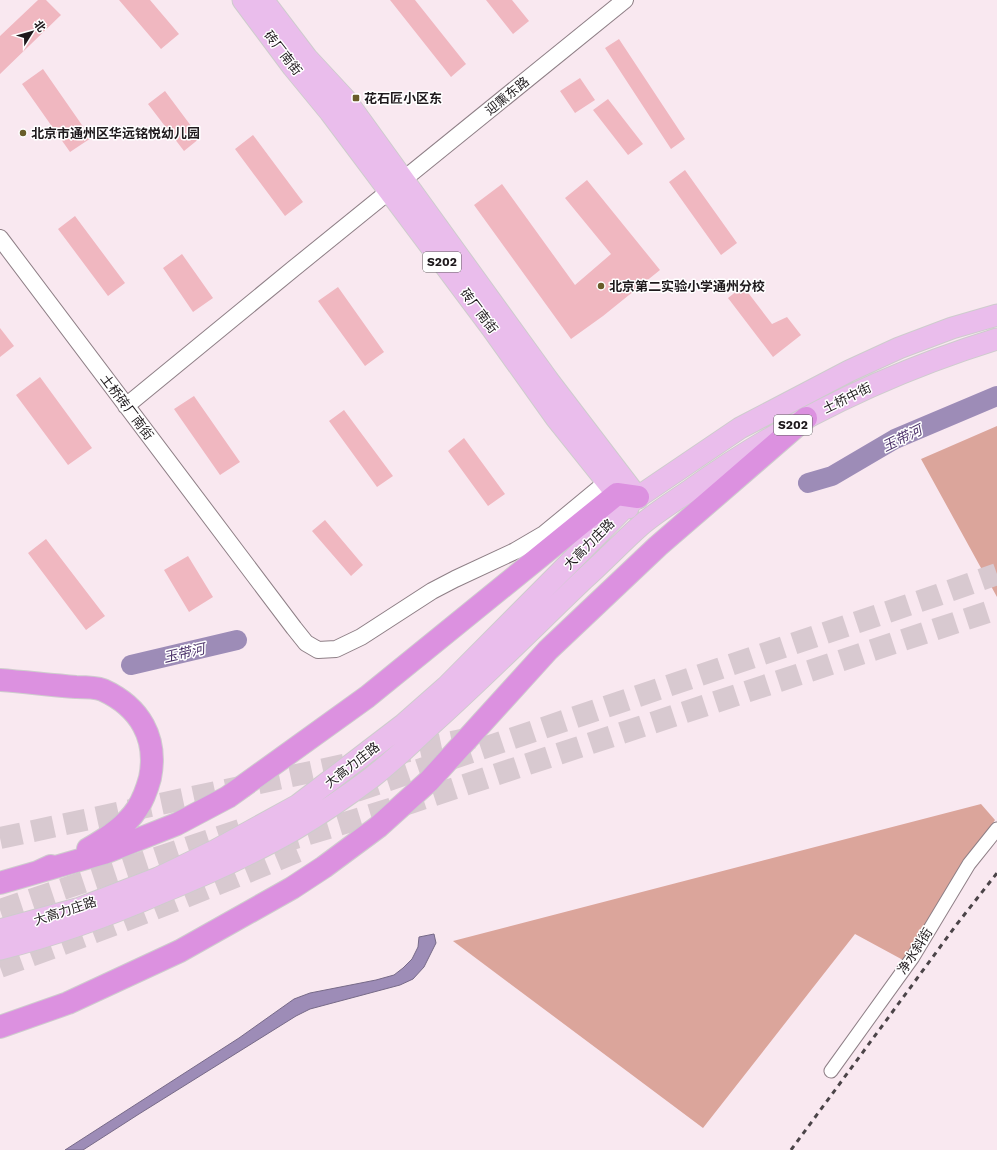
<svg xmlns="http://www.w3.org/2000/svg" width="997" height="1150" font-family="'Work Sans','Noto Sans SC',sans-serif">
  <rect width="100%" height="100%" fill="#f9e8f0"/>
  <path fill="#dba59b" d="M 997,426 L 997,597 L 921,459 Z
    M 981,804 L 995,820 L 903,960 L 855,934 L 703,1128 L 453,941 Z"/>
  <path fill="#9d8cb7" stroke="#776a88" d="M 434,934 L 436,943 L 424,967 L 413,979 L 400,985 L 310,1009 L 296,1016 L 139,1114 L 83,1150 L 65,1150 L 239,1038 L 294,999 L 310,993 L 376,980 L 394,975 L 403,968 L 412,959 L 418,947 L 419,937 Z"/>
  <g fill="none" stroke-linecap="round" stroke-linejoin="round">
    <path stroke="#9d8cb7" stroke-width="20" d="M 808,483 L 832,476 L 895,439 L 997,396
      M 131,665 L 237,640"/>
  </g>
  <path fill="#f0b7c0" d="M 38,0 L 46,0 L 61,15 L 0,74 L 0,36 Z
    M 119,0 L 150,0 L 179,34 L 161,49 Z
    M 390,0 L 415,0 L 466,64 L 451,77 Z
    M 486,0 L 512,0 L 529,21 L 513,34 Z
    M 619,39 L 685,139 L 671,149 L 605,48 Z
    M 43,69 L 91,138 L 70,152 L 22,84 Z
    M 580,78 L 595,100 L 575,113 L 560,91 Z
    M 165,91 L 200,138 L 184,151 L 148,104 Z
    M 608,99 L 643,144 L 628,155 L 593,110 Z
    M 253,135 L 303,202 L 285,216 L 235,149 Z
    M 685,170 L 737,243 L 721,255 L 669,182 Z
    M 587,180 L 660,270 L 603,316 L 571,339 L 474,205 L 502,184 L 575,285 L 611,254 L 565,198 Z
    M 75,216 L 125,283 L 108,296 L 58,229 Z
    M 182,254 L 213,298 L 193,312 L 163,268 Z
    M 743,286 L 772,324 L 787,317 L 801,335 L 773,357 L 728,298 Z
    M 338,287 L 384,352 L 365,366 L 318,301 Z
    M 0,328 L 14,346 L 0,357 Z
    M 40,377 L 92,448 L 68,465 L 16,395 Z
    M 194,396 L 240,462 L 220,475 L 174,409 Z
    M 344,410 L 393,476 L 377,487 L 329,421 Z
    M 464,438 L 505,494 L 488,506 L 448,451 Z
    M 325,520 L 363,565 L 351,576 L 312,531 Z
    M 46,539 L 105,616 L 86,630 L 28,553 Z
    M 188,556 L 213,597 L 189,612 L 164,570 Z"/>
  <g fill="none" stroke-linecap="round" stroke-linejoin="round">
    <path stroke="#d8c9d0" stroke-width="22" stroke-dasharray="22 11" stroke-linecap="butt" d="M 356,791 L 938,595 L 997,574
      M 0,838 L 480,736
      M 276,844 L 410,803 L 997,609
      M 0,910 L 246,828
      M 0,967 C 103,930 205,890 306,848"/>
    <defs>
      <path id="minor" d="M 831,1071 L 913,957 L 969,864 L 997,829"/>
      <path id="tertiary" d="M 0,238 L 294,628 L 306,643 L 318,650 L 336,649 L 361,637 L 432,591 L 455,579 L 515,551 L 544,534 L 607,482
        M 126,406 L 293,269 L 625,0"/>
      <path id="primary" d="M 243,0 L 293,67 L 330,112 L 491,327 L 556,418 L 628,508
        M 263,0 L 307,58 L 345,99 L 548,380 L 638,498
        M 0,930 L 80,908 L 158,878 L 216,850 L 298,805 L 404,724 L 446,687 L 626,506 L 638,497 L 740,428 L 849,371 L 899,348 L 952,328 L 997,315
        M 0,949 C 56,935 110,915 163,892 C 207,874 250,855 292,831 C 319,815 346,797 371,778 C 393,761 413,742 433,723 C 485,676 534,627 584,579 C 603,562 621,543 640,526 C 655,513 673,502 689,491 C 782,424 887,373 997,339"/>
      <path id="motorway" d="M 0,680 C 25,682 51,685 76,687 C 84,687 95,687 103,690 C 140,707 158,738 150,778 C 147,789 143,800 137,809 C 125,827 106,839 88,849
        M 38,872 L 104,853 L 177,824 L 228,797 L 367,697 L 617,494 L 638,497
        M 0,883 L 38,872 L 51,866
        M 0,1027 L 68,1003 L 180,951 L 292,888 L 324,867 L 378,827 L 429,781 L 548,650 L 658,546 L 806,418"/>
    </defs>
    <use href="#minor" stroke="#8e7f86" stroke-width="15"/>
    <use href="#tertiary" stroke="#8e7f86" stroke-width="18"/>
    <use href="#primary" stroke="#cecccd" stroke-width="23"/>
    <use href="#motorway" stroke="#cecccd" stroke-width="24"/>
    <use href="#minor" stroke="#fff" stroke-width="13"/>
    <use href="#tertiary" stroke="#fff" stroke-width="16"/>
    <use href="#primary" stroke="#eabdec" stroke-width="21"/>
    <use href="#motorway" stroke="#dc91e0" stroke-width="22"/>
    <path stroke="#4b4448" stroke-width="3" stroke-dasharray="5 5" stroke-linecap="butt" d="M 791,1150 L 957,924 L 997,873"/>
  </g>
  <g fill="#695c29" stroke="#fff" stroke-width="1.5">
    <rect x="352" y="94" width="8" height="8" rx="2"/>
    <circle cx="23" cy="133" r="4"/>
    <circle cx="601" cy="286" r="4"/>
  </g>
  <g text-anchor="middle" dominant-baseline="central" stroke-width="3" stroke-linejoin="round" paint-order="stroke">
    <g fill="#fff" stroke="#625e60" stroke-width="1">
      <rect x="423" y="252" width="38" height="20" rx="3"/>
      <rect x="774" y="415" width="38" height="20" rx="3"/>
    </g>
    <g font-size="12" font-weight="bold" fill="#1e191c">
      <text x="442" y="262">S202</text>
      <text x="793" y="425">S202</text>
    </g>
    <g font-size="13" fill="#1e191c" stroke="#fff">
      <text transform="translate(283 53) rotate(52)">砖厂南街</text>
      <text transform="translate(507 96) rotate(-39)">迎熏东路</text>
      <text transform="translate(479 311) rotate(53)">砖厂南街</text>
      <text transform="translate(847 398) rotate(-26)">土桥中街</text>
      <text transform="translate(127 407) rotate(53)">土桥砖厂南街</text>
      <text transform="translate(589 544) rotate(-45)">大高力庄路</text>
      <text transform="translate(352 765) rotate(-38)">大高力庄路</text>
      <text transform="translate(65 911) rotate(-18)">大高力庄路</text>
      <text transform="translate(915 951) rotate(-57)">净水斜街</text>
    </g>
    <g font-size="13" font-weight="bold" fill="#1e191c" stroke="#fff" text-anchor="start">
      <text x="364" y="98">花石匠小区东</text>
      <text x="31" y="133">北京市通州区华远铭悦幼儿园</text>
      <text x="609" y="286">北京第二实验小学通州分校</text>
    </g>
    <g font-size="14" font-style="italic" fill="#4c326a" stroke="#fff">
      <text transform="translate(902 438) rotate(-26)">玉带河</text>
      <text transform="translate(184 653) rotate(-13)">玉带河</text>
    </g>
  </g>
  <g transform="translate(32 32) rotate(53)" stroke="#ffffff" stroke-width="3" paint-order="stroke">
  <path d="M0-3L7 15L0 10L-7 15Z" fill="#1e191c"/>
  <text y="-6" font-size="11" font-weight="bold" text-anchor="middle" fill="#1e191c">北</text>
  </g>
</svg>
